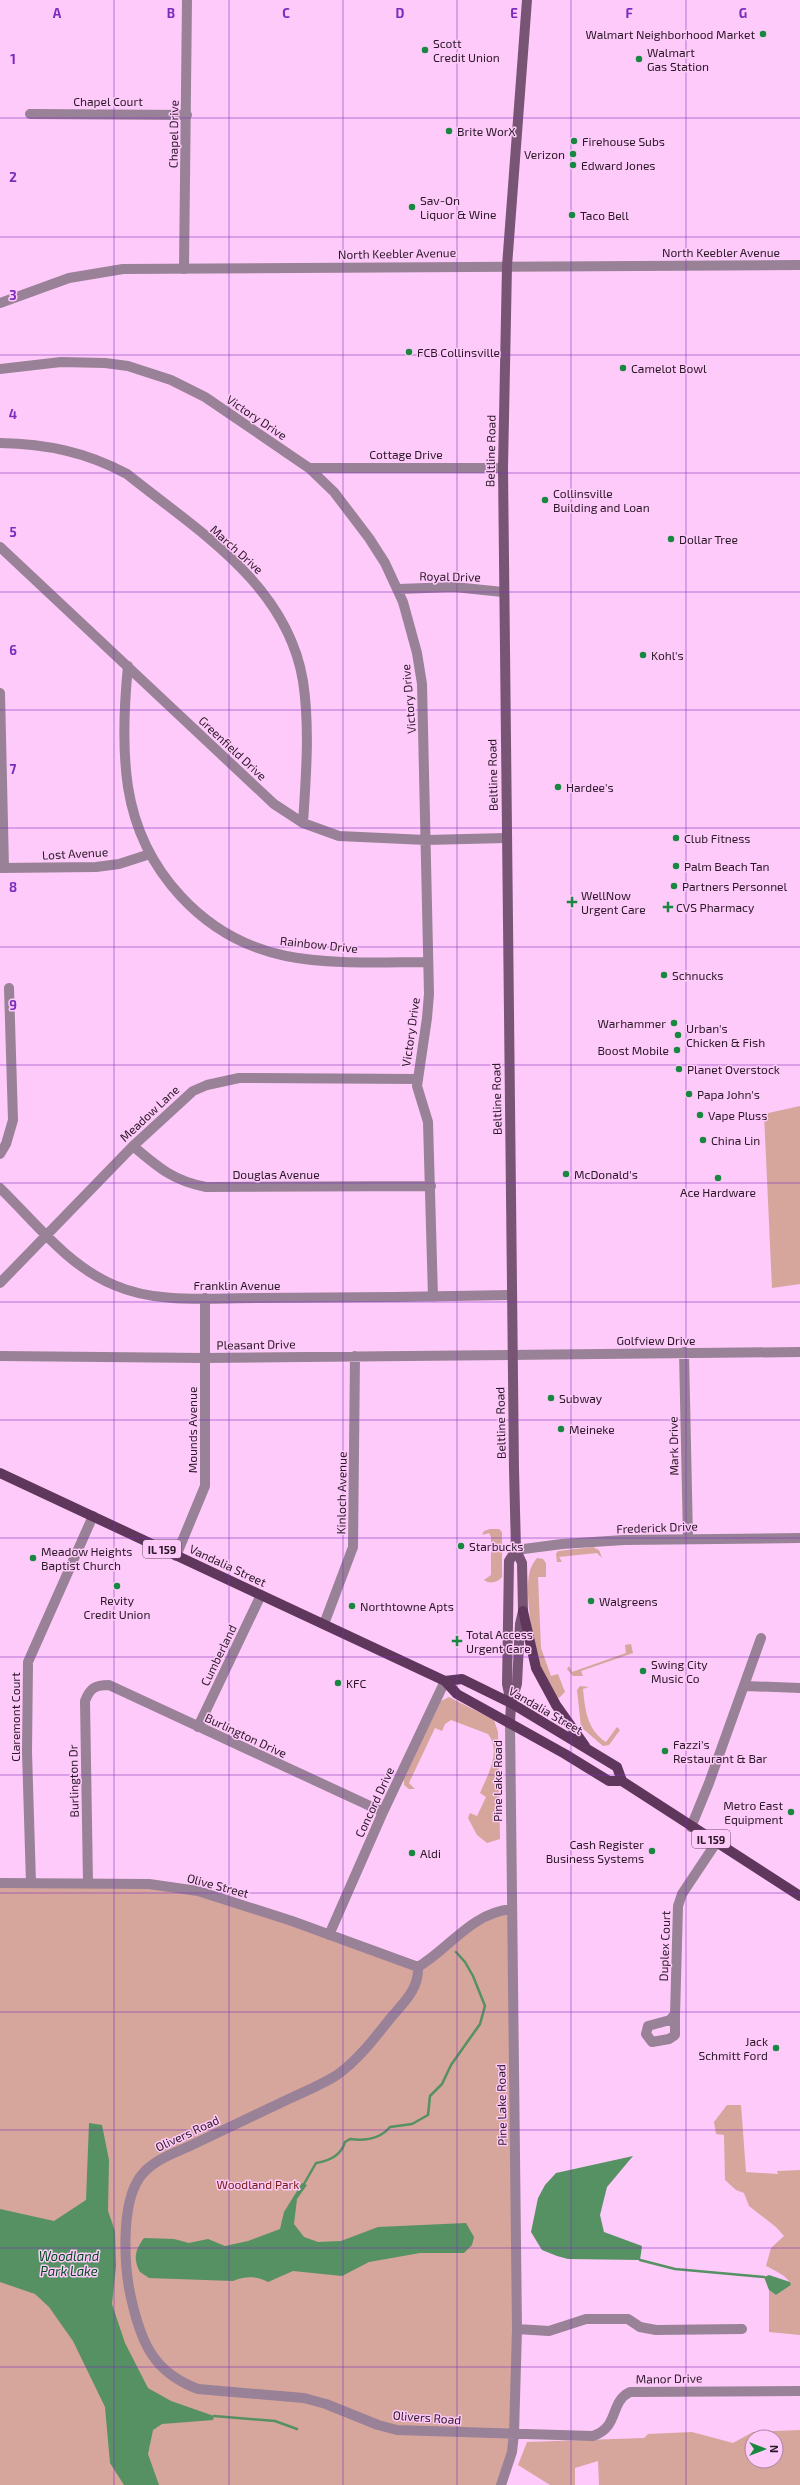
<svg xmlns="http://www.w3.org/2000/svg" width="800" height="2485" font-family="'Exo 2',sans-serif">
  <rect width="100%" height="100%" fill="#fecaf9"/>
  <path fill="#d6a59c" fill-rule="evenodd" d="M 800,1106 L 800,1284 L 772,1288 L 764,1114 Z
    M 490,1529 L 499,1529 L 502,1532 L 502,1577 C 498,1583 489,1584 484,1580 L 491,1575 L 491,1537 L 489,1533 L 482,1535 L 484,1531 Z
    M 593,1547 L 599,1550 L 602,1558 L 597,1553 L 559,1557 L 562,1562 L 557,1562 L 556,1554 L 558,1551 Z
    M 537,1558 L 543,1559 L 546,1563 L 546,1577 L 538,1577 L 541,1648 L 551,1676 L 558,1674 L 565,1692 L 559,1698 C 537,1684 524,1599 529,1575 C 530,1568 533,1563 537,1558 Z
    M 631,1644 L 633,1653 L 581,1671 L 583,1676 L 573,1676 L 567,1669 L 569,1666 L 572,1672 L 626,1653 L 625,1645 Z
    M 580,1686 L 589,1687 L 583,1689 C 585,1709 587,1730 606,1742 L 617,1727 L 620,1730 L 609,1745 L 603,1746 L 581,1727 L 577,1690 Z
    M 449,1697 L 494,1720 L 498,1732 L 500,1839 L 487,1843 L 477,1835 L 468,1818 L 470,1813 L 477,1816 L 486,1797 L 480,1793 C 487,1776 502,1752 488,1734 L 451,1720 L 445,1724 L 442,1731 L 435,1728 L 409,1783 L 415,1789 L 409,1789 L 404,1785 L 404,1779 L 441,1701 Z
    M 0,1883 L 149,1884 L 219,1898 L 418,1967 L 454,1938 L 511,1909 L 515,2418 L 501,2485 L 0,2485 Z
    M 727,2105 L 741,2105 L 746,2172 L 778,2174 L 777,2171 L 800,2170 L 800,2335 L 769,2332 L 769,2290 L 776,2295 L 791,2285 C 788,2276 774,2270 766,2266 L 771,2248 L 784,2236 L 776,2227 L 749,2206 L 744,2193 L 736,2190 L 725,2180 L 724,2135 L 716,2134 L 714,2122 Z
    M 800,2430 L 800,2485 L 599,2485 L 598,2461 L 575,2468 L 575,2485 L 550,2485 L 518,2465 L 527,2442 L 644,2438 L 648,2434 L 692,2432 L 733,2443 L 753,2432 ZM 752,2437 L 776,2437 L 776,2461 L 752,2461 Z"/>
  <path fill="#559162" d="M 89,2123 L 102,2125 L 109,2160 L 108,2211 L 115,2231 L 116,2266 L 112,2304 L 125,2343 L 148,2388 L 171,2401 L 214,2416 L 213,2420 L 162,2424 L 153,2430 L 148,2454 L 159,2485 L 124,2485 L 110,2463 L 105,2407 L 73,2341 L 49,2307 L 35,2294 L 0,2282 L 0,2209 L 54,2221 L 86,2200 Z
    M 633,2156 L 607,2187 L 600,2215 L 604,2232 L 642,2246 L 640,2260 L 568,2259 L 557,2256 L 542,2250 L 531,2232 L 538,2198 L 545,2185 L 556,2173 Z
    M 302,2183 L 307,2185 L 297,2199 L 294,2224 L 304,2237 L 318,2242 L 341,2241 L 378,2227 L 466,2223 L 474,2237 L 472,2245 L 464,2253 L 420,2253 L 369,2262 L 342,2276 L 293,2271 L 268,2282 C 257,2276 245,2276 233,2281 L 149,2278 L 140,2272 C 133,2259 135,2250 144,2238 L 174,2239 L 189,2243 L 208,2239 L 225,2246 L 248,2241 L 280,2229 L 284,2212 Z
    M 769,2275 L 790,2282 L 791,2285 L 776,2295 L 769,2290 L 764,2277 Z"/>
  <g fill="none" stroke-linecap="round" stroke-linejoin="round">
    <path stroke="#559162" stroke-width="2.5" d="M 304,2184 L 316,2163 C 329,2161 341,2156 345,2142 L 350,2139 C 365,2141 380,2139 390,2127 L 412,2124 L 428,2115 L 430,2096 L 442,2084 L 451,2065 L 480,2024 L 485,2006 L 473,1976 L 465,1962 L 456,1952
      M 640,2260 L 675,2269 L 764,2277
      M 214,2416 L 275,2421 L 297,2429"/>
    <path stroke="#998197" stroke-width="10" d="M 30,114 L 187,115
      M 184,269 L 187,0
      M 0,369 L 61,362 L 105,363 L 128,366 L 171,380 L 205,397 L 309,468 L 334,492 L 369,538 L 385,563 L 403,602 L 417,653 L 422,684 L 429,994 L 427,1018 L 417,1086 L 428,1122 L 433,1297
      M 0,443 C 47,444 86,452 127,474 C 198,531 287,584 303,681 C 310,727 306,777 303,823
      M 309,468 L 503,468
      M 0,547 L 274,804 L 303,823 L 339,836 L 426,840 L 506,838
      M 398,589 L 454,587 L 503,592
      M 128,666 C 124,706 122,747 128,787 C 141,870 203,939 286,956 C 330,965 383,962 428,962
      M 0,693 L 4,868
      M 0,868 L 96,867 L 119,864 L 150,854
      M 133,1146 C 158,1167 173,1181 206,1187 L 431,1186
      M 0,1154 L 6,1144 L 13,1120 L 9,988
      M 0,1188 C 35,1222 68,1266 114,1285 C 157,1304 209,1298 255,1298 C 340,1298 426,1297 512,1295
      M 0,1283 L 133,1146 L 193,1091 L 207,1085 L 239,1078 L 417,1079
      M 684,1352 L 688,1538
      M 0,1356 L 205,1358 L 800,1352
      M 516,1550 L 562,1544 L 624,1540 L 800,1538
      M 176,1556 L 205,1486 L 205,1298
      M 324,1624 L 353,1547 L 355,1356
      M 745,1686 L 800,1688
      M 198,1727 L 261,1595
      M 691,1827 L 709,1783 L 761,1638
      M 0,1883 L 149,1884 L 198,1891 L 292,1921 L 418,1967
      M 31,1883 L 27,1752 L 28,1662 L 93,1516
      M 88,1883 L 85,1701 C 90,1688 95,1685 109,1685 L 383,1812
      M 329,1935 L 383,1812 L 445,1681
      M 418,1967 C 419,1990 403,2003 389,2020 C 374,2039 357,2061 337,2075 C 323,2084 308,2090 293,2097 C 260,2113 227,2128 194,2144 C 176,2153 153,2159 140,2177 C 120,2205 124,2270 132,2302 C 142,2345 155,2373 198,2389 L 304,2398 L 326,2404 L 378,2425 L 397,2430 L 593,2436 C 620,2427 609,2402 630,2392 L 800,2391
      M 418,1967 C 451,1947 470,1914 511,1909
      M 675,2014 L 675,2035 L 669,2039 L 652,2042 L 646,2034 L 648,2026 L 670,2020 Z
      M 648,2026 L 670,2020 L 675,2015 L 678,1906 L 682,1894 L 716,1843
      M 517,2329 L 549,2331 L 586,2319 L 628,2319 L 640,2327 L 656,2330 L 742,2329
      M 501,2485 L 512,2452 L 514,2434 L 517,2329 L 510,1723"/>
    <path stroke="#998197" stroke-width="10" d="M 0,303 L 69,278 L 123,269 L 800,265"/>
    <path stroke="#785575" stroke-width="10" d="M 511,1703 L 517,1684 L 520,1624 L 523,1611 L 522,1563 L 516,1550 L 514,1469 L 503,468 L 507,266 L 527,0
      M 510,1723 L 511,1703 L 507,1684 L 509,1561 L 516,1550"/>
    <path stroke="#5f365c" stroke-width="10" d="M 0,1473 L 445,1681 L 457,1694 L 565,1754 L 609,1781 L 622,1781 L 800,1896
      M 523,1611 L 536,1668 L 556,1705 L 585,1746
      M 445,1681 L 462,1679 L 511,1703 L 617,1767 L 622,1781"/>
  </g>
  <path fill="none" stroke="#7b2cbf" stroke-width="1" stroke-opacity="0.55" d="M 114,0 L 114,2485M 229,0 L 229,2485M 343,0 L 343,2485M 457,0 L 457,2485M 571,0 L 571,2485M 686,0 L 686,2485M 0,118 L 800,118M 0,237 L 800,237M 0,355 L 800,355M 0,473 L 800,473M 0,592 L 800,592M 0,710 L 800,710M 0,828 L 800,828M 0,947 L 800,947M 0,1065 L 800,1065M 0,1183 L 800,1183M 0,1302 L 800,1302M 0,1420 L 800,1420M 0,1538 L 800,1538M 0,1657 L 800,1657M 0,1775 L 800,1775M 0,1893 L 800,1893M 0,2012 L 800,2012M 0,2130 L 800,2130M 0,2248 L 800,2248M 0,2367 L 800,2367"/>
  <g fill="#18873f" stroke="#fecaf9" stroke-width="1.5">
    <circle cx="763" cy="34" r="4"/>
    <circle cx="425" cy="50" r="4"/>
    <circle cx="639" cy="59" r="4"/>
    <circle cx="449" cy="131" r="4"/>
    <circle cx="574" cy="141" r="4"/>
    <circle cx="573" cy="154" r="4"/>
    <circle cx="573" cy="165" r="4"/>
    <circle cx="412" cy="207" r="4"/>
    <circle cx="572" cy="215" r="4"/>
    <circle cx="409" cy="352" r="4"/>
    <circle cx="623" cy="368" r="4"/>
    <circle cx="545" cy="500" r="4"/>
    <circle cx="671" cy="539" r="4"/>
    <circle cx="643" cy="655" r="4"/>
    <circle cx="558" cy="787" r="4"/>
    <circle cx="676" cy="838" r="4"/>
    <circle cx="676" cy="866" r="4"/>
    <circle cx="674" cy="886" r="4"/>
    <path d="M570 896h4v4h4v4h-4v4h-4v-4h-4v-4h4z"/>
    <path d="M666 901h4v4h4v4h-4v4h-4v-4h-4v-4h4z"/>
    <circle cx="664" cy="975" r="4"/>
    <circle cx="674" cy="1023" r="4"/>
    <circle cx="678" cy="1035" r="4"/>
    <circle cx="677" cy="1050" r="4"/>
    <circle cx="679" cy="1069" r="4"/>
    <circle cx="689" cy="1094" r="4"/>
    <circle cx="700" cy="1115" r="4"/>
    <circle cx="703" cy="1140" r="4"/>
    <circle cx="566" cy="1174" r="4"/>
    <circle cx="718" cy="1178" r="4"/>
    <circle cx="551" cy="1398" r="4"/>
    <circle cx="561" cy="1429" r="4"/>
    <circle cx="461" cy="1546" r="4"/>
    <circle cx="33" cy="1558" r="4"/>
    <circle cx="117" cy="1586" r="4"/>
    <circle cx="591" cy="1601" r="4"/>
    <circle cx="352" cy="1606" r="4"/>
    <path d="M455 1635h4v4h4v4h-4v4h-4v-4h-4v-4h4z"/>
    <circle cx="643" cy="1671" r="4"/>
    <circle cx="338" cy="1683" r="4"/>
    <circle cx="665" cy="1751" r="4"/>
    <circle cx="791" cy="1812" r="4"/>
    <circle cx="652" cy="1851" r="4"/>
    <circle cx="412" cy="1853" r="4"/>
    <circle cx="776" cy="2048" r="4"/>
  </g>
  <g text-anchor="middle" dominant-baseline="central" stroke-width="3" stroke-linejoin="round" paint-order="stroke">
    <g fill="#fecaf9" stroke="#6a4d67" stroke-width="1">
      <rect x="143" y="1540" width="38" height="18" rx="3"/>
      <rect x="692" y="1830" width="38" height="18" rx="3"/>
    </g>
    <g font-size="11" font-weight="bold" fill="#2a1728">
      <text x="162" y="1549">IL 159</text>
      <text x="711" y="1839">IL 159</text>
    </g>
    <g font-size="12" fill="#2a1728" stroke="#fecaf9" text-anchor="start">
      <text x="755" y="34" text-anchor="end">Walmart Neighborhood Market</text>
      <text x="433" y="43">Scott<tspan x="433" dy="14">Credit Union</tspan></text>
      <text x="647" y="52">Walmart<tspan x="647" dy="14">Gas Station</tspan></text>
      <text x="457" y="131">Brite WorX</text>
      <text x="582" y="141">Firehouse Subs</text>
      <text x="565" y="154" text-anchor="end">Verizon</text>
      <text x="581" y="165">Edward Jones</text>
      <text x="420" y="200">Sav-On<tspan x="420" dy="14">Liquor &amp; Wine</tspan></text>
      <text x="580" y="215">Taco Bell</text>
      <text x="417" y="352">FCB Collinsville</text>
      <text x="631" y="368">Camelot Bowl</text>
      <text x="553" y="493">Collinsville<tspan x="553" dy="14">Building and Loan</tspan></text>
      <text x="679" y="539">Dollar Tree</text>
      <text x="651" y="655">Kohl's</text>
      <text x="566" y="787">Hardee's</text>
      <text x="684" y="838">Club Fitness</text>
      <text x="684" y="866">Palm Beach Tan</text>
      <text x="682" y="886">Partners Personnel</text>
      <text x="581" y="895">WellNow<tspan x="581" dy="14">Urgent Care</tspan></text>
      <text x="676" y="907">CVS Pharmacy</text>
      <text x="672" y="975">Schnucks</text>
      <text x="666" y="1023" text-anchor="end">Warhammer</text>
      <text x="686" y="1028">Urban's<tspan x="686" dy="14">Chicken &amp; Fish</tspan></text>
      <text x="669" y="1050" text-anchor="end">Boost Mobile</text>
      <text x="687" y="1069">Planet Overstock</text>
      <text x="697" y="1094">Papa John's</text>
      <text x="708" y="1115">Vape Pluss</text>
      <text x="711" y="1140">China Lin</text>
      <text x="574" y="1174">McDonald's</text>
      <text x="718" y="1192" text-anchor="middle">Ace Hardware</text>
      <text x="559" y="1398">Subway</text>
      <text x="569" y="1429">Meineke</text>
      <text x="469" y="1546">Starbucks</text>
      <text x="41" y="1551">Meadow Heights<tspan x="41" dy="14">Baptist Church</tspan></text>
      <text x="117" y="1600" text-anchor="middle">Revity<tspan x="117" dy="14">Credit Union</tspan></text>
      <text x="599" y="1601">Walgreens</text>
      <text x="360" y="1606">Northtowne Apts</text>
      <text x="466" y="1634">Total Access<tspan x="466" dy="14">Urgent Care</tspan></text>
      <text x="651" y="1664">Swing City<tspan x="651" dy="14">Music Co</tspan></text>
      <text x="346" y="1683">KFC</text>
      <text x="673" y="1744">Fazzi's<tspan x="673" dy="14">Restaurant &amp; Bar</tspan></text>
      <text x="783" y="1805" text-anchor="end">Metro East<tspan x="783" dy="14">Equipment</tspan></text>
      <text x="644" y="1844" text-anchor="end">Cash Register<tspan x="644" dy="14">Business Systems</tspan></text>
      <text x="420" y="1853">Aldi</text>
      <text x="768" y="2041" text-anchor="end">Jack<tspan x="768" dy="14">Schmitt Ford</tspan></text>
    </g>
    <g font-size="12" fill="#2a1728" stroke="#fecaf9">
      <text x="108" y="101">Chapel Court</text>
      <text transform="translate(173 134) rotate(-89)">Chapel Drive</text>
      <text x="721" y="252">North Keebler Avenue</text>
      <text transform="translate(397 253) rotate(-1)">North Keebler Avenue</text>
      <text transform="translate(257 417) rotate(34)">Victory Drive</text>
      <text transform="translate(490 451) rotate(-89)">Beltline Road</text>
      <text x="406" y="454">Cottage Drive</text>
      <text transform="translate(237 549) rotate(42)">March Drive</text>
      <text transform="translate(450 576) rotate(1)">Royal Drive</text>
      <text transform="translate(408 699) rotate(-95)">Victory Drive</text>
      <text transform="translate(233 748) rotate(43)">Greenfield Drive</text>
      <text transform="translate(492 775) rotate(-91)">Beltline Road</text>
      <text transform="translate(75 853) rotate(-3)">Lost Avenue</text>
      <text transform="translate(319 944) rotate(6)">Rainbow Drive</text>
      <text transform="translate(410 1032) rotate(-82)">Victory Drive</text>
      <text transform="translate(496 1099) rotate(-91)">Beltline Road</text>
      <text transform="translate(149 1113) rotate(-43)">Meadow Lane</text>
      <text x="276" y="1174">Douglas Avenue</text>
      <text x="237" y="1285">Franklin Avenue</text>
      <text x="656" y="1340">Golfview Drive</text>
      <text transform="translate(256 1344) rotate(-1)">Pleasant Drive</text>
      <text transform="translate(500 1423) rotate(-91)">Beltline Road</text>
      <text transform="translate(192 1430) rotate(-90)">Mounds Avenue</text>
      <text transform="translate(673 1446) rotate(-91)">Mark Drive</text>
      <text transform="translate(341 1493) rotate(-89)">Kinloch Avenue</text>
      <text transform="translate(657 1527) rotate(-2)">Frederick Drive</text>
      <text transform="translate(228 1565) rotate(25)">Vandalia Street</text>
      <text transform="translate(218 1655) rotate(-64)">Cumberland</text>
      <text transform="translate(546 1710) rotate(30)">Vandalia Street</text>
      <text transform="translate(15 1717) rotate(-90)">Claremont Court</text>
      <text transform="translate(246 1735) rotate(25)">Burlington Drive</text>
      <text transform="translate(73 1781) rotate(-91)">Burlington Dr</text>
      <text transform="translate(497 1781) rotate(-90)">Pine Lake Road</text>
      <text transform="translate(374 1802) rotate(-65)">Concord Drive</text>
      <text transform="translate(218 1885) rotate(15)">Olive Street</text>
      <text transform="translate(664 1946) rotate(-88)">Duplex Court</text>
      <text transform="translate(501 2105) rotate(-91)">Pine Lake Road</text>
      <text transform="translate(187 2133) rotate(-25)">Olivers Road</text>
      <text transform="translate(669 2378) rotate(-1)">Manor Drive</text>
      <text transform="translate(427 2417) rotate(4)">Olivers Road</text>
    </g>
    <g font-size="12" fill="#741912" stroke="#fecaf9">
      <text x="258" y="2184">Woodland Park</text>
    </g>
    <g font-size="13" font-style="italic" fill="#004a1c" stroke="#fecaf9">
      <text x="69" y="2256">Woodland<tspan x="69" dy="15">Park Lake</tspan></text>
    </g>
  </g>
  <g font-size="13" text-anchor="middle" font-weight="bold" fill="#7b2cbf" stroke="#fecaf9" stroke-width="3" stroke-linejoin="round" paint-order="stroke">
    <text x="57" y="18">A</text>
    <text x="171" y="18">B</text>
    <text x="286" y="18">C</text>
    <text x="400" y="18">D</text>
    <text x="514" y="18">E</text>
    <text x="629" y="18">F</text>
    <text x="743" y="18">G</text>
    <text x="13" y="64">1</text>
    <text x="13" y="182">2</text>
    <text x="13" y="300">3</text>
    <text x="13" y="419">4</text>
    <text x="13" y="537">5</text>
    <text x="13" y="655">6</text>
    <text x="13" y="774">7</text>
    <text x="13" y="892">8</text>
    <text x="13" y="1010">9</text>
  </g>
  <g transform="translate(764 2449) rotate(90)"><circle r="19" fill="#fecaf9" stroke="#a982a5"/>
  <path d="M0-3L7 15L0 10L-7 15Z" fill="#18873f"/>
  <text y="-6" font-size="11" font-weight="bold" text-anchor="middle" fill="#2a1728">N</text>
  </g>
</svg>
